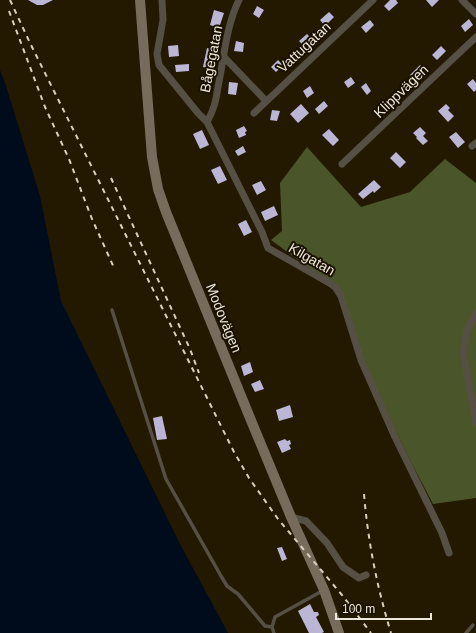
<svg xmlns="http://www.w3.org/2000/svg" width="476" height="633" font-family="Helvetica,sans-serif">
  <rect width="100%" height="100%" fill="#231901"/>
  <path fill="#4a5629" d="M 307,147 L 361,207 L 410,192 L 445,159 L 476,183 L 476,498 L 433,504 L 410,460 L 361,360 L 344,301 L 331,284 L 271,240 L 282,231 L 280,183 Z"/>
  <path fill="#000b1b" d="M 0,70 L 6,86 L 40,196 L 61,301 L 181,546 L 228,633 L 0,633 Z"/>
  <path fill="#bbb6d5" d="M 28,0 L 53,0 L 43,5 L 37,5 Z
    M 390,0 L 396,0 L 398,3 L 389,11 L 384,6 Z
    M 426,0 L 439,0 L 432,7 Z
    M 257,6 L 264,10 L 259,18 L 253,14 Z
    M 214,10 L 224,13 L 219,28 L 210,25 Z
    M 329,12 L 334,17 L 325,26 L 320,20 Z
    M 469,19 L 473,25 L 465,32 L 461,26 Z
    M 370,20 L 374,25 L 366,33 L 361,27 Z
    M 307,34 L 313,40 L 305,47 L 299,41 Z
    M 236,41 L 244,43 L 243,52 L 234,51 Z
    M 178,45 L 179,56 L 169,57 L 168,46 Z
    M 441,46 L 446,51 L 437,60 L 432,55 Z
    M 207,48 L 217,50 L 213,69 L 203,67 Z
    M 278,60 L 283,65 L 276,72 L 271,67 Z
    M 189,64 L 189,71 L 176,72 L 175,65 Z
    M 420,65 L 426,71 L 415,81 L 410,75 Z
    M 351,77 L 355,83 L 348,88 L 344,82 Z
    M 473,79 L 476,83 L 476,90 L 474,92 L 467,84 Z
    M 208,82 L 209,91 L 202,92 L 201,83 Z
    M 229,82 L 238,83 L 236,95 L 228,94 Z
    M 366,83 L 371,91 L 367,95 L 361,87 Z
    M 310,86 L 314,93 L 307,98 L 303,91 Z
    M 324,101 L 328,106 L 319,114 L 315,109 Z
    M 301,104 L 309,113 L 298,123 L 290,114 Z
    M 446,104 L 450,108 L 448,110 L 454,116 L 448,122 L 438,111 Z
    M 272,110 L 280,111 L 277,121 L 270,120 Z
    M 244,126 L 247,131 L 245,132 L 246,135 L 239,138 L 236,130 Z
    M 420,127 L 426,133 L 423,136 L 428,141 L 423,145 L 416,138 L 417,137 L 413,133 Z
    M 329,129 L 339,140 L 333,146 L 322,135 Z
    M 202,130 L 209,145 L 200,149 L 193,134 Z
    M 456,132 L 465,142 L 458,148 L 449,137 Z
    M 243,146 L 246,152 L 238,156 L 235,151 Z
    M 396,152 L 406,162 L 400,168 L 390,158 Z
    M 220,166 L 227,180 L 218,184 L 211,170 Z
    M 374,180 L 381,187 L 374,193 L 373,191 L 363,199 L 358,194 Z
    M 261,181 L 266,190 L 257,195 L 252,185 Z
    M 274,206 L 278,215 L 265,221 L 261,212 Z
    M 246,220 L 252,232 L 244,236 L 238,224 Z
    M 250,362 L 253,372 L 244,376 L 241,366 Z
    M 260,380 L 264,389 L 255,392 L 251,384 Z
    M 290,405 L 293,417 L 279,421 L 276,410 Z
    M 162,416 L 167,439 L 157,440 L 153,418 Z
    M 285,439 L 287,441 L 290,440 L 291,444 L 289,445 L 291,449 L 282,453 L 277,442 Z
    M 282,547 L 287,559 L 282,561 L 277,548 Z
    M 310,604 L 314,612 L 318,612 L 319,615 L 316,617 L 324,632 L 322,633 L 309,633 L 298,611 Z"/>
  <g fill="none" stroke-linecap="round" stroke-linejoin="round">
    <path stroke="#564f44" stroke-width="3.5" d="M 112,310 L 166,479 L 221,576 L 227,586 L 238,594 L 265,626 L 272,627
      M 274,633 L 272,627 L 275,617 L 324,590
      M 466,633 L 473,625"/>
    <path stroke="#564f44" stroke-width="7" d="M 162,0 L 163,20 L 157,54 L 159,65 L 198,113 L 207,122 L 262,232 L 268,248 L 331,284 L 335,287 L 341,296 L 361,360 L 395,437 L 442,533 L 449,553
      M 462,0 L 476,14
      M 224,57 L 266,101
      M 254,113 L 373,0
      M 207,122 C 214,110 216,100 218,87 C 224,59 226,26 239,0
      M 472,146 L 476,143
      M 342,164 L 476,37
      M 476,313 L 467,330 L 463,352 L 476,423
      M 291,517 L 306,521 L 327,543 L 343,567 L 359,578 L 366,575"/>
    <path stroke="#776c5b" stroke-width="10" d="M 140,0 L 152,157 L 158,189 L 166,212 L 248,413 L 291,517 L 324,590 L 339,633"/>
    <path stroke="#d8d1c0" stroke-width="2" stroke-dasharray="5 5" stroke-linecap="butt" d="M 10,0 L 30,43 L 234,452 L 249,478 L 278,519 L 342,595 L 371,633
      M 9,11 L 45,107 L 69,159 L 92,219 L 115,270
      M 111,178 L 190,349 L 199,373
      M 364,494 C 368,542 377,587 391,633"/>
  </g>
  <g text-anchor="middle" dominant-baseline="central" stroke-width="4" stroke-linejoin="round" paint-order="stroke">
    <g font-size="14" fill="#eee8d8" stroke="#1a1000">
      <text transform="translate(304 47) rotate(-43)">Vattugatan</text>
      <text transform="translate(211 59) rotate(-79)">Bågegatan</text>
      <text transform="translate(401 91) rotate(-44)">Klippvägen</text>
      <text transform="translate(312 259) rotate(30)">Kilgatan</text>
      <text transform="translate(224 318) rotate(68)">Modovägen</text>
    </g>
  </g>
  <path d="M336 613v6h95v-6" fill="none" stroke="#eee8d8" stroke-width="2"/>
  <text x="342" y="613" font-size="12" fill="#eee8d8" stroke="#1a1000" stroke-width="3" paint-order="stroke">100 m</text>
</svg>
